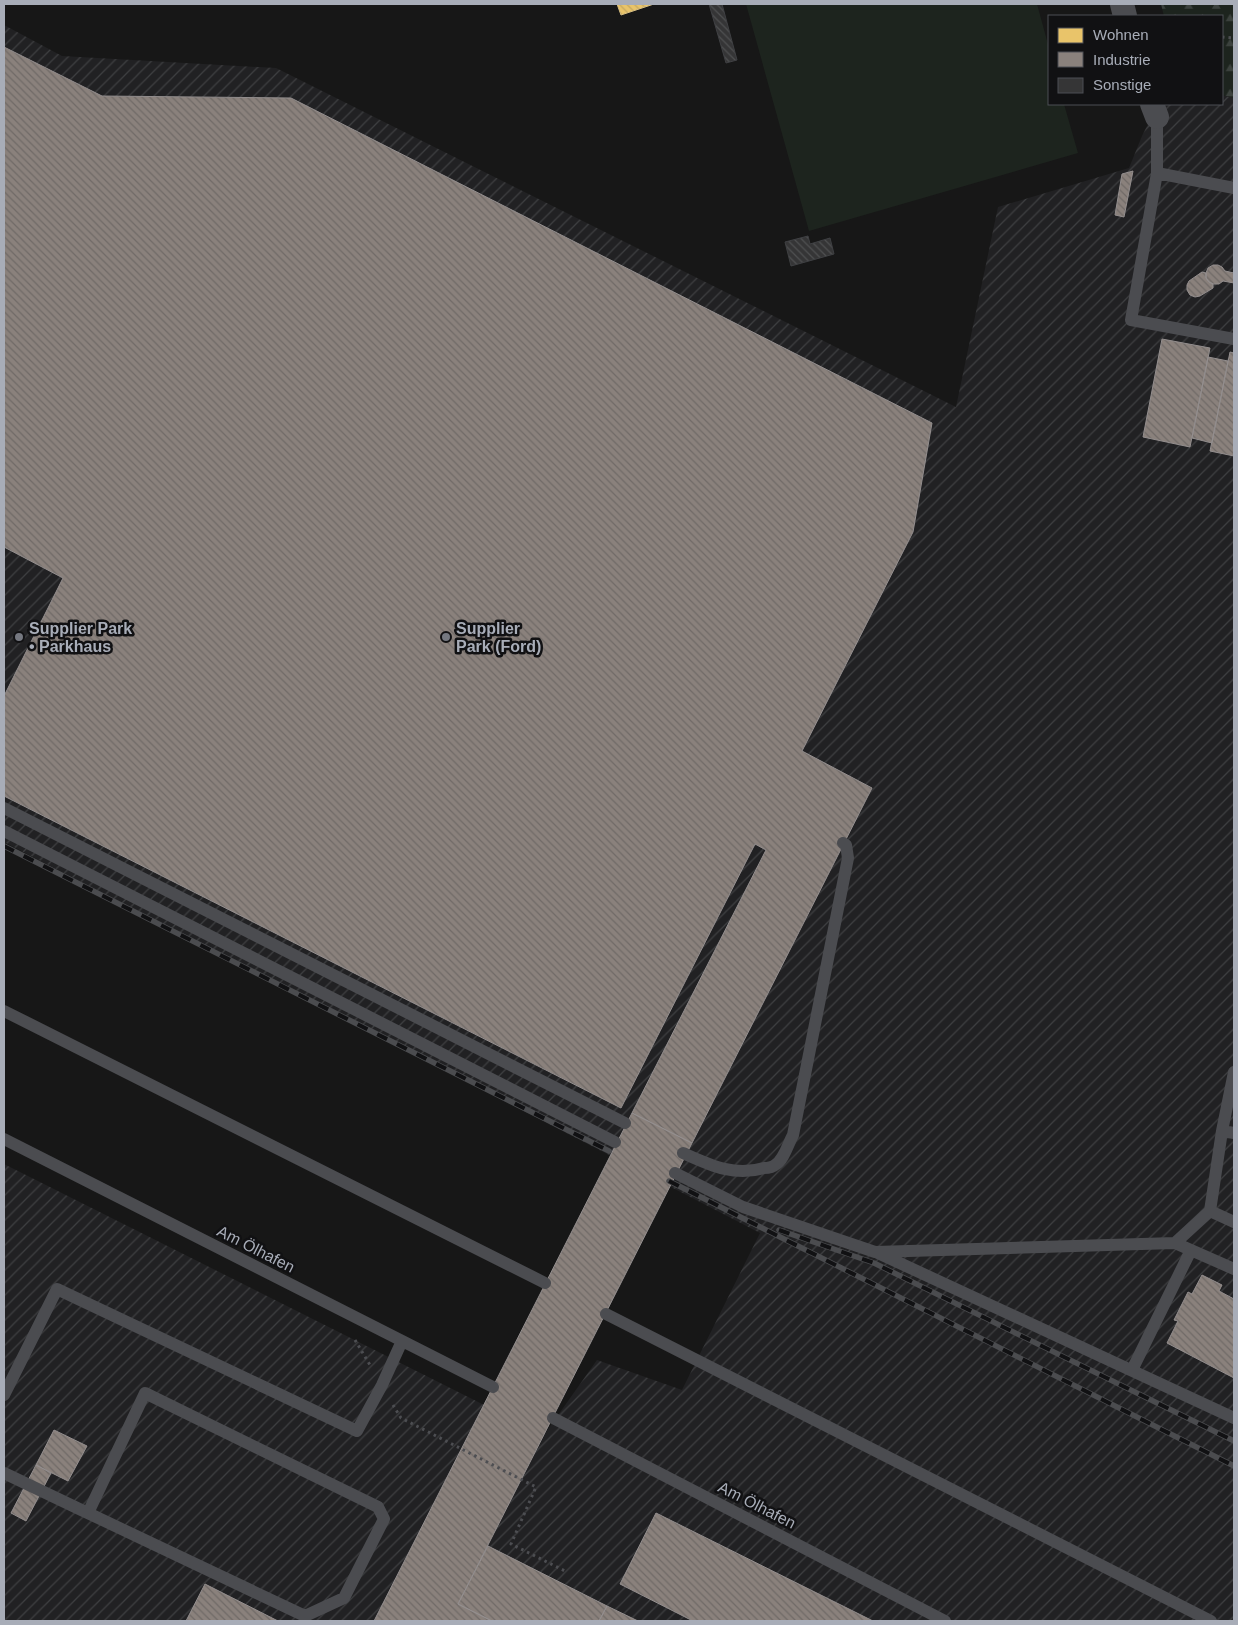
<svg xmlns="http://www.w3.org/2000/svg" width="1238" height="1625" font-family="Arial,sans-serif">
  <defs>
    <pattern id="industrial-furrows" width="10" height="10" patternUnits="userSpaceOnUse" patternTransform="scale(1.25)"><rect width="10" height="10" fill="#212123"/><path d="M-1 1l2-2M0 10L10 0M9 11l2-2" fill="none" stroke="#3e3f41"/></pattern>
    <pattern id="forest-firs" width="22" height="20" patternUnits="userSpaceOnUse" patternTransform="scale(1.25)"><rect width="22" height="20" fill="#1d241e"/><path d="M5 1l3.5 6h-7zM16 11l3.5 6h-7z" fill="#3b413d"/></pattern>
    <pattern id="homes-back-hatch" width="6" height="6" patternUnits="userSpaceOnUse" patternTransform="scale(1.25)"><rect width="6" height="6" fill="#e9c46a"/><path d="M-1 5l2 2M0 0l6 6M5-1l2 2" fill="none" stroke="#c4a760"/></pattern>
    <pattern id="industry-back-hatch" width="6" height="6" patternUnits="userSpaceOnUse" patternTransform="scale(1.25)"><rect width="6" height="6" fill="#8a817c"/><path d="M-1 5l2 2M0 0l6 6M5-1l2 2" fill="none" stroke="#706a67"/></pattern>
    <pattern id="building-back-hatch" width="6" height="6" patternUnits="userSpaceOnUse" patternTransform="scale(1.25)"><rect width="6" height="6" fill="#353536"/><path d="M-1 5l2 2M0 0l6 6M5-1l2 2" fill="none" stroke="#4f5051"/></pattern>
  </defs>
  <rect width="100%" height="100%" fill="#171717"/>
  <path fill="url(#industrial-furrows)" d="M 4,25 L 62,56 L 276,68 L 956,407 L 998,207 L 1129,168 L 1142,136 L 1158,104 L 1222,104 L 1222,95 L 1234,98 L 1234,1621 L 4,1621 L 4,1164 L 544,1435 L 597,1360 L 682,1390 L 760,1233 L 4,842 Z"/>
  <path fill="#1d241e" d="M 746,4 L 1037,4 L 1049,48 L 1049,104 L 1064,104 L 1078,153 L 809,231 Z"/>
  <path fill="url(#forest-firs)" d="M 1161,4 L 1234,4 L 1234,98 L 1222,95 L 1222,16 L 1164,16 Z"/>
  <path fill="url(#homes-back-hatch)" stroke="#d6bd81" d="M 617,4 L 654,4 L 621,15 Z"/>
  <path fill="url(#industry-back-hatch)" stroke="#938e8e" d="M 4,47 L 102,96 L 291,98 L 932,423 L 913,532 L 802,751 L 872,788 L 692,1143 L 632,1113 L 766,850 L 755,844 L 621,1108 L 4,796 L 4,696 L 63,578 L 4,547 Z
    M 1133,171 L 1124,217 L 1115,215 L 1122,174 Z
    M 1213,265 L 1218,265 L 1222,267 L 1225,271 L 1234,273 L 1234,283 L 1223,281 L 1219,284 L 1213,284 L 1209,282 L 1206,278 L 1206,273 L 1208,268 Z
    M 1202,272 L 1206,273 L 1206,278 L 1209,282 L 1213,284 L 1213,288 L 1200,296 L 1195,297 L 1190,295 L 1187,290 L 1187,285 L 1189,281 Z
    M 1162,339 L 1210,348 L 1190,447 L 1143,437 Z
    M 1230,352 L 1234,353 L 1234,456 L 1210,451 Z
    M 1208,357 L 1228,361 L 1212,443 L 1192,438 Z
    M 632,1113 L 692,1143 L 458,1604 L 492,1621 L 374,1621 Z
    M 1202,1275 L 1222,1285 L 1219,1291 L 1234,1299 L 1234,1378 L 1167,1343 L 1178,1321 L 1174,1320 L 1188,1292 L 1192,1294 Z
    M 54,1430 L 87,1446 L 68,1481 L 36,1465 Z
    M 36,1465 L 51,1473 L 26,1521 L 11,1513 Z
    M 656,1513 L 873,1621 L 693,1621 L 620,1584 Z
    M 488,1546 L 607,1606 L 599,1621 L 492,1621 L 458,1604 Z
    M 205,1584 L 278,1621 L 186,1621 Z
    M 607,1606 L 638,1621 L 599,1621 Z"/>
  <path fill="url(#building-back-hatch)" stroke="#3f4043" d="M 709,4 L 722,4 L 737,60 L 726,63 Z
    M 808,236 L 810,244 L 830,238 L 834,254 L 791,266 L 785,242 Z"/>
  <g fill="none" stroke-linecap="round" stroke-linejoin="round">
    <path stroke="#4d4e52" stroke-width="3" stroke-dasharray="2.5 4" stroke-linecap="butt" d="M 1222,37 L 1234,38
      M 355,1340 L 370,1365
      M 393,1405 L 401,1418 L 536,1487 L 511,1544 L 567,1572"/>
    <path stroke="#4b4c50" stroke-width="12" d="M 1157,117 L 1157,173 L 1234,188
      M 1157,173 L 1131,320 L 1234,339
      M 4,808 L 625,1123
      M 4,831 L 615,1142
      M 4,1011 L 545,1283
      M 1222,1131 L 1234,1072
      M 4,1139 L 493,1387
      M 683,1153 C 710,1165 734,1177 764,1168 C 767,1168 773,1167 775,1165 C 784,1160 788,1144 793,1135 L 848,858 L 846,845 L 843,843
      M 675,1173 L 743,1207 L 875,1252 L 1175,1243 L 1234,1269
      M 1210,1211 L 1234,1222
      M 1175,1243 L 1210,1211 L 1222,1131 L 1234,1133
      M 878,1253 L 1234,1418
      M 606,1314 L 1211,1621
      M 1132,1370 L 1191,1250
      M 4,1395 L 57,1289 L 357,1431 L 382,1385 L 402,1341
      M 553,1418 L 945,1621
      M 4,1473 C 104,1521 204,1568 305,1616 L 344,1598 L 384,1519 L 378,1507 L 145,1393 L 88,1513"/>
    <path stroke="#4b4c50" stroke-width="24" d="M 1122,4 L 1125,16
      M 1152,104 L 1157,117"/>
    <defs>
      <path id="rail" d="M 4,846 L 609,1151
        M 669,1181 L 1234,1466
        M 779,1230 L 874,1263 L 1234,1441"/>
    </defs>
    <use href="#rail" stroke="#4b4c4f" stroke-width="5.5"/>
    <use href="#rail" stroke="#111113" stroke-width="4" stroke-dasharray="11" stroke-linecap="butt"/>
  </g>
  <g fill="#757880" stroke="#111113" stroke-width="2">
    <circle cx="19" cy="637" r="5"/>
    <circle cx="446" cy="637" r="5"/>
  </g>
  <g text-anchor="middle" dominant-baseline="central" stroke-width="5" stroke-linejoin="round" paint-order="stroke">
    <g font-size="16" font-weight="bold" fill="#a8adb8" stroke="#111113" text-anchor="start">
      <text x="29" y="628">Supplier Park<tspan x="29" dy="18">• Parkhaus</tspan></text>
      <text x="456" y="628">Supplier<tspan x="456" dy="18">Park (Ford)</tspan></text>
    </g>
    <g font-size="16" fill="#a8adb8" stroke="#111113">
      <text transform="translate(256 1249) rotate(27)">Am Ölhafen</text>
      <text transform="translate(757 1505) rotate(27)">Am Ölhafen</text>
    </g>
  </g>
  <rect width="1238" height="1625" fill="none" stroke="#a8adb8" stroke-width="10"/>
  <rect x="1048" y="15" width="175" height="90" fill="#111113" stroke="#4d4f55"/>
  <rect x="1058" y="28" width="25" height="15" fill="#e9c46a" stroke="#4d4f55"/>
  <text x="1093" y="40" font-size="15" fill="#a8adb8">Wohnen</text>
  <rect x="1058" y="52" width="25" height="15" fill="#8a817c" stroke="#4d4f55"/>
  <text x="1093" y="65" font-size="15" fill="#a8adb8">Industrie</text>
  <rect x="1058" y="78" width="25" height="15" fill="#353536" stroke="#4d4f55"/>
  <text x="1093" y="90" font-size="15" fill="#a8adb8">Sonstige</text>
</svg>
